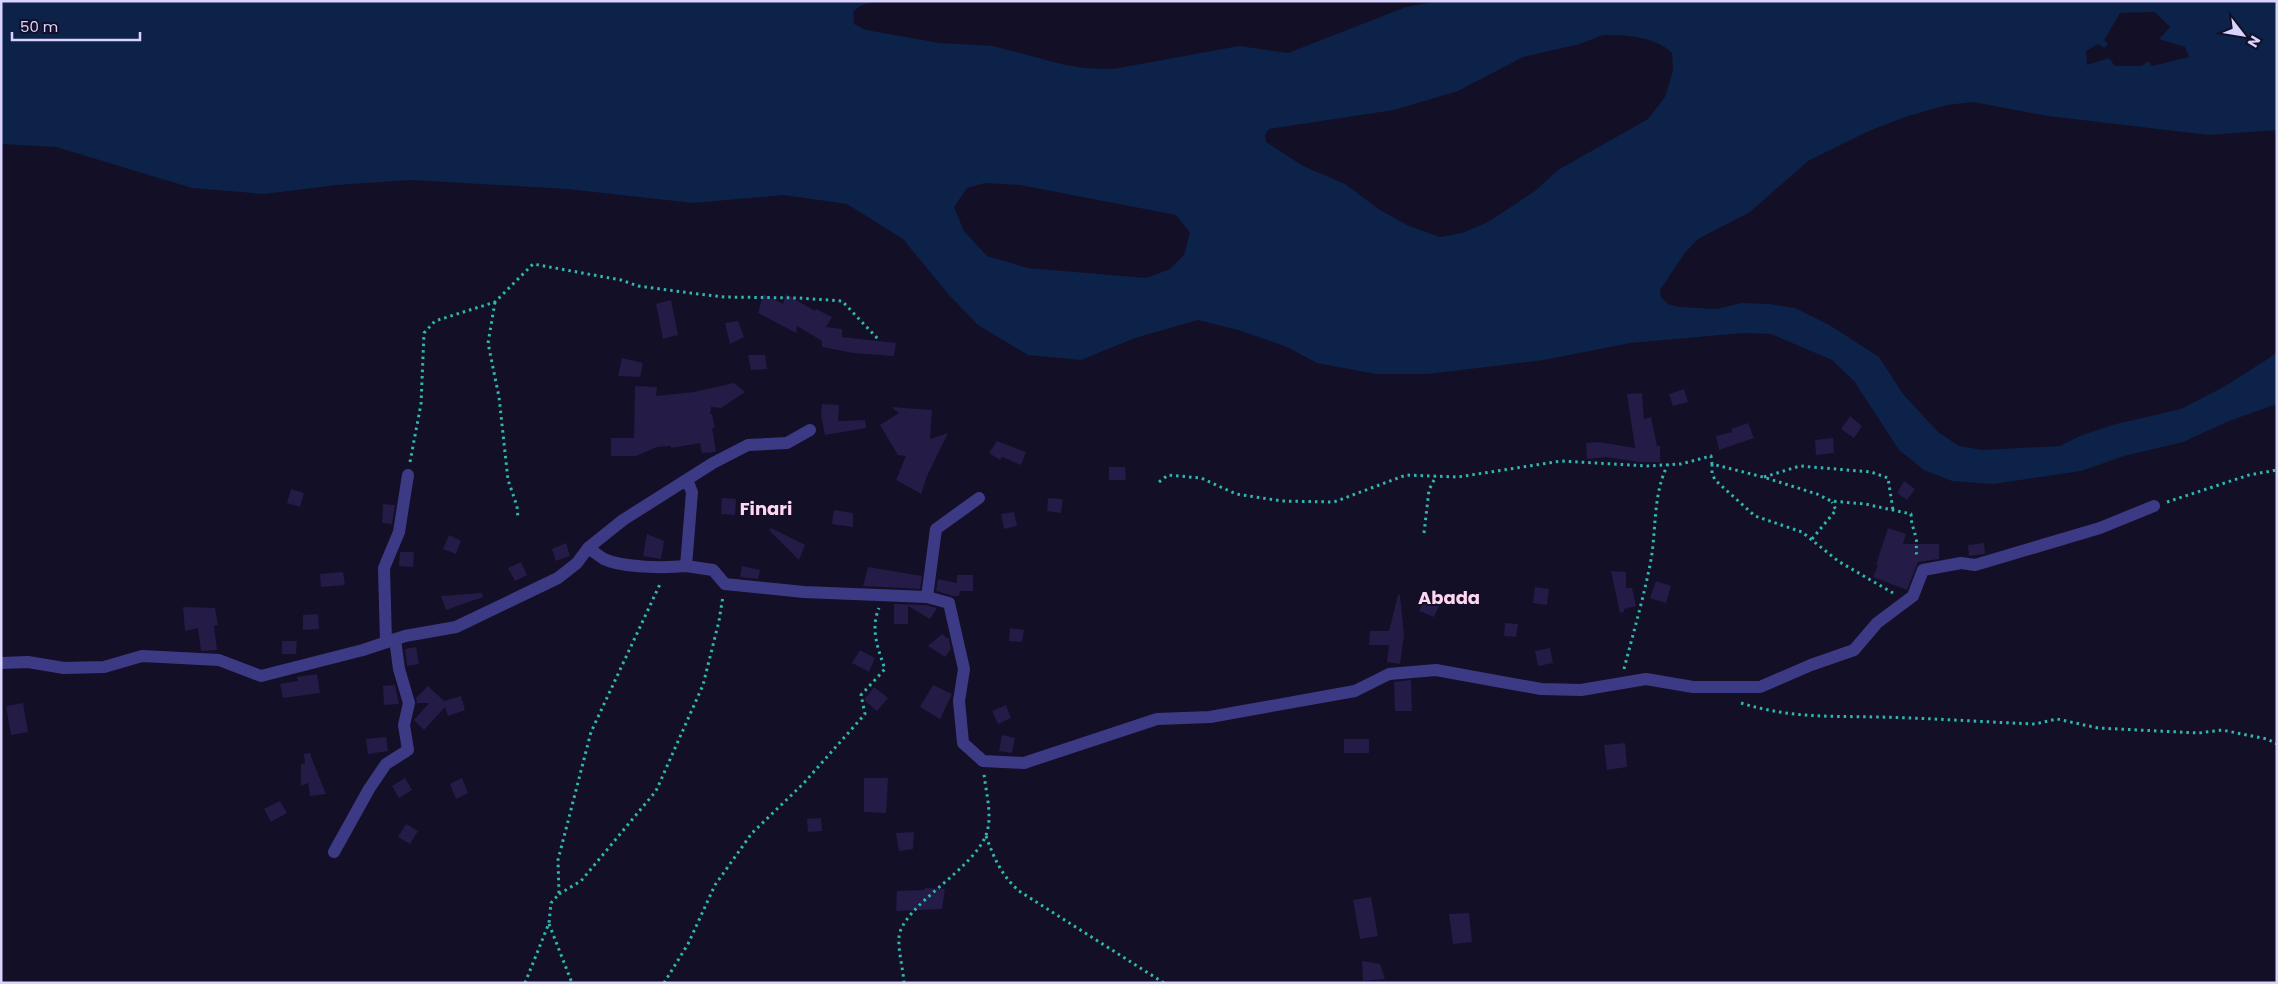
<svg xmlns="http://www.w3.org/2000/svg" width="2278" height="984" font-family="Poppins,sans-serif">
  <rect width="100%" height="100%" fill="#130f26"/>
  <path fill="#0c2248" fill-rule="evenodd" d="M 1,1 L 875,1 L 860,6 L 853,12 L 854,24 L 866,30 L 940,43 L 993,46 L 1061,64 L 1084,68 L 1113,69 L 1239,46 L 1288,53 L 1406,7 L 1439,1 L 2277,1 L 2277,130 L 2209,135 L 2048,116 L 1973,102 L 1947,105 L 1908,116 L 1869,131 L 1808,161 L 1750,212 L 1698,239 L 1684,254 L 1660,290 L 1661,297 L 1668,304 L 1679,307 L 1717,309 L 1741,303 L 1769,304 L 1795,308 L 1831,326 L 1879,357 L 1903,394 L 1938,432 L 1959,446 L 1983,450 L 2060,446 L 2082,435 L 2116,424 L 2181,409 L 2227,385 L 2277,353 L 2277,404 L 2229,421 L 2183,442 L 2124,456 L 2081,471 L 1993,484 L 1952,481 L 1924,470 L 1899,450 L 1854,381 L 1832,360 L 1771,334 L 1743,333 L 1630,343 L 1544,360 L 1428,374 L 1376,374 L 1317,363 L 1285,346 L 1238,330 L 1198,320 L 1135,338 L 1081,360 L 1028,355 L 978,325 L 950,296 L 903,239 L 847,204 L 784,195 L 693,203 L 567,189 L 411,180 L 337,185 L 264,194 L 192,188 L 56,147 L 1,144 ZM 2155,12 L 2170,27 L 2159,39 L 2185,47 L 2189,57 L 2152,66 L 2148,61 L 2142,66 L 2115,66 L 2109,58 L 2087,65 L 2086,51 L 2098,44 L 2105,48 L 2108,44 L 2104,40 L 2120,13 ZM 1603,35 C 1627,35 1654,36 1672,53 L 1673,71 L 1665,97 L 1648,119 L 1558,170 L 1535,191 L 1488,222 L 1462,233 L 1440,237 L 1409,226 L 1380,210 L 1345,184 L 1303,166 L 1266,142 L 1265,135 L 1269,129 L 1394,110 L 1458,91 L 1523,57 L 1580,44 ZM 985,183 L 1020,185 L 1176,215 L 1190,233 L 1184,255 L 1170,269 L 1146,278 L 1028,268 L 987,256 L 964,231 L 954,207 L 967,188 Z"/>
  <path fill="#241b47" d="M 763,294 L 783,304 L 786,294 L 815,311 L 816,309 L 832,317 L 826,327 L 842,329 L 842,337 L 896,343 L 894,356 L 853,353 L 822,347 L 822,341 L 797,326 L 796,333 L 758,313 Z
    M 671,300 L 678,335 L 663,339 L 656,304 Z
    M 738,321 L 744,337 L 730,344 L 725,323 Z
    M 748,355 L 765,355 L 767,369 L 751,370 Z
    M 622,358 L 643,363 L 640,377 L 618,376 Z
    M 734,383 L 745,392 L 721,408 L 711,407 L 710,414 L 712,414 L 715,428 L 712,428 L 716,452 L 702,453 L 700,443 L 671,448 L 671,446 L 657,447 L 636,456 L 611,456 L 611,438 L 634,438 L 635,386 L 657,387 L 656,396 L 694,392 Z
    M 1684,389 L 1688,402 L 1673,406 L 1669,394 Z
    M 1642,393 L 1644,419 L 1651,417 L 1657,446 L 1660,446 L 1660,462 L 1639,462 L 1606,457 L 1587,459 L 1586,443 L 1599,442 L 1635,448 L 1627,394 Z
    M 822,404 L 839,405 L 838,421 L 865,420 L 866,428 L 825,435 L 821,415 Z
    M 891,407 L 932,410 L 930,439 L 948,433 L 927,476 L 921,494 L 896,480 L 906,456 L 898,455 L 880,425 L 899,413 Z
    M 1850,416 L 1862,426 L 1854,438 L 1841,429 Z
    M 1748,423 L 1754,438 L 1719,450 L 1716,436 L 1732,432 L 1731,429 Z
    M 1833,438 L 1834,453 L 1816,455 L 1815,440 Z
    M 997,441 L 1026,452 L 1021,465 L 1002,457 L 1000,460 L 989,453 Z
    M 1109,467 L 1125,467 L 1126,480 L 1109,480 Z
    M 1904,481 L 1915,489 L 1907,500 L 1897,493 Z
    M 291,489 L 304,493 L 300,507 L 287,503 Z
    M 722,498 L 736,499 L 735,515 L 721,514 Z
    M 1048,498 L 1063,499 L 1061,513 L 1047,511 Z
    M 383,504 L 395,505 L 392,524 L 382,523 Z
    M 834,510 L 853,513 L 853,527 L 832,524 Z
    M 1014,512 L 1017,526 L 1004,529 L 1001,514 Z
    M 771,528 L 805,545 L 799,560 L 769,530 Z
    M 1888,528 L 1906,534 L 1903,544 L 1939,544 L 1939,559 L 1918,562 L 1907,590 L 1873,577 L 1878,565 L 1876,565 Z
    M 647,534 L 664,541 L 661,559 L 643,556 Z
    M 449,535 L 461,541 L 456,554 L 443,549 Z
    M 566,543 L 570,556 L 556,561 L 552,549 Z
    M 1984,543 L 1985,554 L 1969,556 L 1968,545 Z
    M 400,552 L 414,552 L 413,567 L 399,566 Z
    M 521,562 L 527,575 L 515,581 L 508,568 Z
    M 742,566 L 760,570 L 758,579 L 740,577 Z
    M 868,567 L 922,576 L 920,589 L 863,586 Z
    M 1611,571 L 1626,572 L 1626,588 L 1632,588 L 1636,606 L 1624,609 L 1624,612 L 1620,613 Z
    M 343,572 L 345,585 L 321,587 L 320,574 Z
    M 957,575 L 973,575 L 973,591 L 960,591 L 959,596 L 953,596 L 936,591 L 938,579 L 957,583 Z
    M 1656,581 L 1671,586 L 1666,603 L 1650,598 Z
    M 1535,587 L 1549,589 L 1547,605 L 1533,603 Z
    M 482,593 L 483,597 L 446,610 L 441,596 Z
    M 1398,595 L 1400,595 L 1404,635 L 1400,664 L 1387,662 L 1389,645 L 1369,645 L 1370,631 L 1389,631 Z
    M 1425,598 L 1440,604 L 1434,617 L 1419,611 Z
    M 894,604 L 926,605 L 937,608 L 930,619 L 908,606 L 908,624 L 894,624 Z
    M 183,607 L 215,608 L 218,625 L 214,626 L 217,650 L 201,651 L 198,628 L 185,631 Z
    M 318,614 L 319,629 L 303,630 L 303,615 Z
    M 1505,623 L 1518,624 L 1516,637 L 1504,636 Z
    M 1010,628 L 1024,630 L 1022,642 L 1009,641 Z
    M 942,634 L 949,639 L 951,649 L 945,657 L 928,646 Z
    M 282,641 L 297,641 L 296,654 L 282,654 Z
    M 416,647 L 419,664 L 407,666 L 405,649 Z
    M 1550,648 L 1553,663 L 1538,666 L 1535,651 Z
    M 860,650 L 875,658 L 869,672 L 852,663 Z
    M 317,674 L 320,693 L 283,698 L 280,684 L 298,681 L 297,677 Z
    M 1411,680 L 1412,711 L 1395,711 L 1394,682 Z
    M 395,685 L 399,704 L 384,705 L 383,686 Z
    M 933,685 L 952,694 L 940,719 L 920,707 Z
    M 428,686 L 444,701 L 461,696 L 465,710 L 448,716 L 445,707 L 424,730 L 414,720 L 429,703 L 417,703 L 416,698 Z
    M 874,687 L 888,698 L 877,711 L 864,700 Z
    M 23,703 L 28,732 L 11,735 L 6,706 Z
    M 1006,705 L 1011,718 L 998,724 L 992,711 Z
    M 1002,735 L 1015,738 L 1012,753 L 999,751 Z
    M 386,737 L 388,751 L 368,754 L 366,739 Z
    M 1344,739 L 1369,739 L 1369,753 L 1344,753 Z
    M 1625,743 L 1627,767 L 1607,770 L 1604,745 Z
    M 310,753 L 313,762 L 326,794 L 310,796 L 308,783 L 301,786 L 301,764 L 305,763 L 304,754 Z
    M 405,778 L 412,790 L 399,798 L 392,786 Z
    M 462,778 L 468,793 L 456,799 L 450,784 Z
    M 864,778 L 888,778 L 886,813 L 864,812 Z
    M 280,801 L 287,813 L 271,822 L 264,809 Z
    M 821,818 L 822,831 L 808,832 L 807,819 Z
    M 406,824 L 418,831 L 410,844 L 398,837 Z
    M 914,832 L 913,849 L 899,851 L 896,833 Z
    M 925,888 L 945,889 L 942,909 L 896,911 L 897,891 L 924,890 Z
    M 1371,897 L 1378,936 L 1360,939 L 1353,900 Z
    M 1469,913 L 1472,942 L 1453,944 L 1449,914 Z
    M 1362,961 L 1380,964 L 1385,979 L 1363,981 Z"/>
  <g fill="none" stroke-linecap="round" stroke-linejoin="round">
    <path stroke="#2fb8b0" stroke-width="3" stroke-dasharray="2.5 4" stroke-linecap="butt" d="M 495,302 L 488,343 L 499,397 L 508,480 L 517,506 L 518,518
      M 410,462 L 421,404 L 424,333 L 435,321 L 495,302 L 533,264 L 621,280 L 638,286 L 698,294 L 725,297 L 799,298 L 842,301 L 878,339
      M 1712,464 L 1712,473 L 1715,480 L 1755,516 L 1802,532 L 1838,561 L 1893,593
      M 1764,477 L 1800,466 L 1871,472 L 1888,478 L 1893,510
      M 1159,482 L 1168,475 L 1201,478 L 1236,494 L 1282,501 L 1334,502 L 1406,475 L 1458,477 L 1561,461 L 1647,466 L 1681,464 L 1711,456 L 1712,464 L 1763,477 L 1817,494 L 1831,501 L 1865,504 L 1911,514 C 1911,524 1914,529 1916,538 C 1918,547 1914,549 1918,558
      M 2167,502 L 2249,475 L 2277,470
      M 1424,533 L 1429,490 L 1436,476
      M 1812,539 L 1836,510 L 1832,502
      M 1624,669 C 1633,634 1643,600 1650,565 C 1657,531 1652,496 1668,464
      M 1741,703 C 1789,718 1828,716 1878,717 C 1930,718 1983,722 2035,724 L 2057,719 L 2098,728 L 2199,733 L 2222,730 L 2267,739 L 2277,744
      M 986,836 C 994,858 1001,875 1019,891 L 1164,983
      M 559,894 L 581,881 L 656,791 L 703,685 L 719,621 L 723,596
      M 549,924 L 572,983
      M 525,983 L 549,923 L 551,903 L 559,894 L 558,860 L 591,732 L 661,582
      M 664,983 L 688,944 L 715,885 L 752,833 L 803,784 L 865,714 L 861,695 L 885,669 C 878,649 870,629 879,608
      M 904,983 C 903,968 898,951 899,937 C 902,906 972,871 986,835 C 993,817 986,793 984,774"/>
    <path stroke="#3d3a85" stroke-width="12" d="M 588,548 C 593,551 599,556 604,559 C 623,568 666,568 686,566 L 692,492 L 687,480
      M 686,566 L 713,570 L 725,584 L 804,592 L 927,597 L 936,529 L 979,498
      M 927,597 L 949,603 L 964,669 L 959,701 L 963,743 L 983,761 L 1024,763 L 1157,719 L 1210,717 L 1355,691 L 1389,674 L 1436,670 L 1541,689 L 1581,690 L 1646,679 L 1693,687 L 1760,687 L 1811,665 L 1854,650 L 1877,623 L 1913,596 L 1923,570 L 1961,563 L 1975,565 L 2100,528 L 2154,506
      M 386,642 L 384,568 L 399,532 L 408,475
      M 1,663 L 28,662 L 64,668 L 104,667 L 142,656 L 219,660 L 261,676 L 363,650 L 405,636 L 456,627 L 558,578 L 577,563 L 588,548 L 623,520 L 713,463 L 748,445 L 787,443 L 810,430
      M 334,852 L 369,789 L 386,764 L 408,750 L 404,725 L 409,703 L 399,669 L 395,639"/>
  </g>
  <g text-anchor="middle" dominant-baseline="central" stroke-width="4" stroke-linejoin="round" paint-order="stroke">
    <g font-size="18" font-weight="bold" fill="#ffd6f0" stroke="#130f26">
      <text x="766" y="508">Finari</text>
      <text x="1449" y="597">Abada</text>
    </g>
  </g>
  <rect width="2278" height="984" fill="none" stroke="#d9d4ff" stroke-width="5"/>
  <g transform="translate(2243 35) rotate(121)" stroke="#130f26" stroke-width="4" paint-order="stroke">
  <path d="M0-4L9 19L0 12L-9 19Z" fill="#d9d4ff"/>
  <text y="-8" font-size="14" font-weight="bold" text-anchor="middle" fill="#d9d4ff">N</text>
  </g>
  <path d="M12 32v8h128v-8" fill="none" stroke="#d9d4ff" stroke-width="2.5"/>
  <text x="20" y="32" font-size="15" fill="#d9d4ff" stroke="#130f26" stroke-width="4" paint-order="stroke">50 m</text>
</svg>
